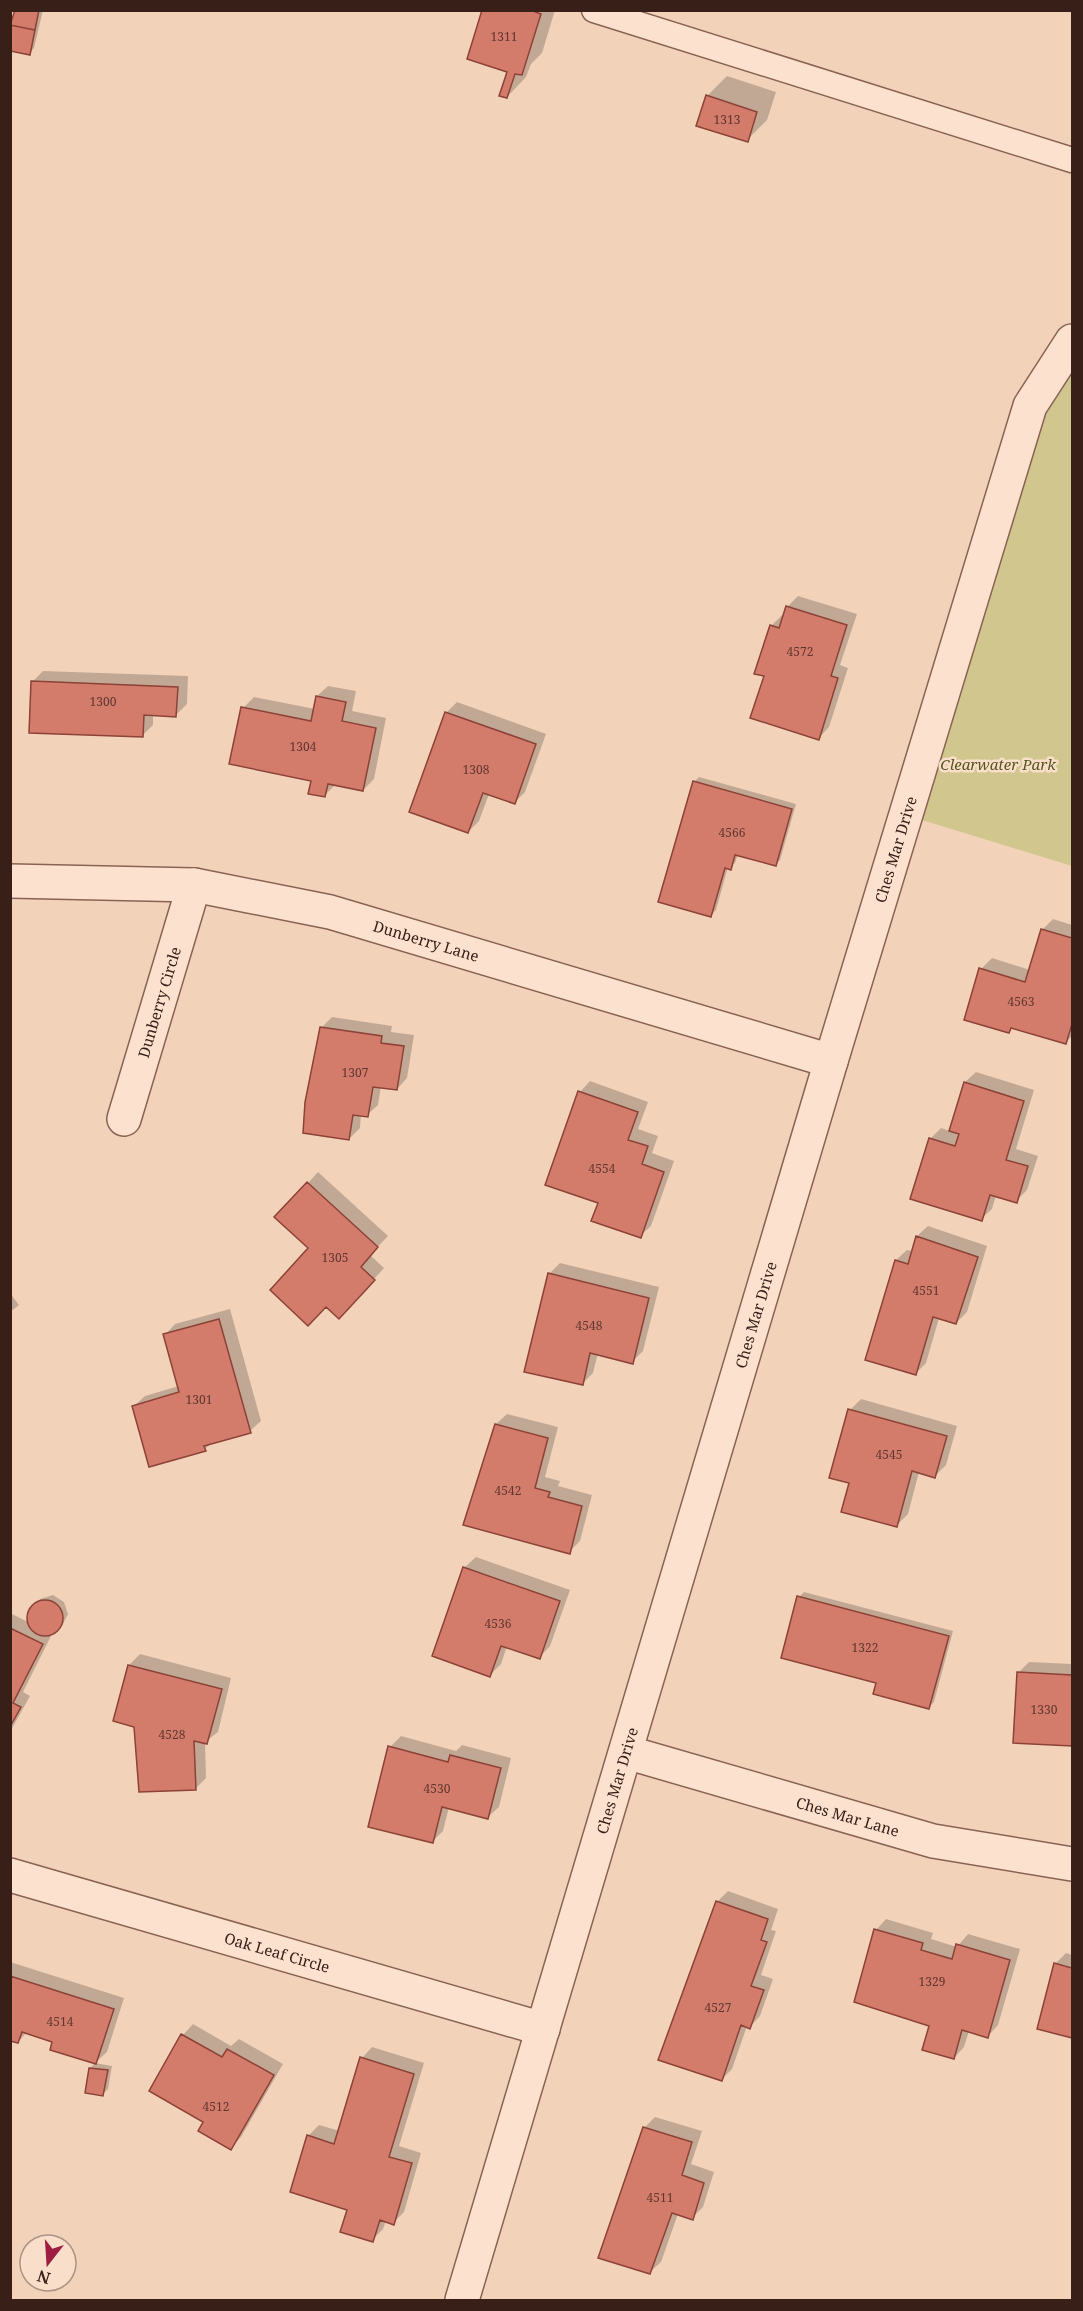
<svg xmlns="http://www.w3.org/2000/svg" width="1083" height="2311" font-family="'Noto Serif',serif">
  <rect width="100%" height="100%" fill="#f2d3ba"/>
  <path fill="#d1c78e" d="M 1072,341 L 1072,866 L 906,815 L 1030,406 Z"/>
  <path fill="#0003" d="M 17,10 L 43,10 L 34,48 L 29,54 Z
    M 484,10 L 555,10 L 542,53 L 531,64 L 526,77 L 507,97 L 509,71 Z
    M 727,76 L 776,92 L 767,120 L 747,140 L 707,96 Z
    M 798,596 L 857,614 L 840,665 L 848,668 L 829,727 L 819,738 L 765,675 L 771,626 L 782,615 L 785,616 L 788,606 Z
    M 43,671 L 188,676 L 187,704 L 176,715 L 153,714 L 153,725 L 142,736 L 32,682 Z
    M 328,686 L 356,691 L 352,711 L 386,718 L 374,779 L 363,790 L 336,784 L 325,795 L 243,708 L 254,697 L 315,709 L 317,696 Z
    M 457,702 L 546,734 L 525,792 L 514,803 L 489,794 L 479,821 L 468,832 L 446,713 Z
    M 699,777 L 796,804 L 780,860 L 775,865 L 738,854 L 735,863 L 728,867 L 716,910 L 711,915 L 694,782 Z
    M 1053,919 L 1072,925 L 1072,1036 L 1066,1042 L 1013,1027 L 1009,1032 L 981,969 L 992,958 L 1030,970 L 1042,930 Z
    M 332,1017 L 392,1026 L 391,1032 L 414,1035 L 407,1078 L 397,1089 L 381,1086 L 378,1105 L 367,1115 L 361,1114 L 360,1128 L 349,1139 L 321,1028 Z
    M 976,1072 L 1034,1090 L 1016,1149 L 1038,1156 L 1027,1190 L 1016,1201 L 996,1195 L 992,1209 L 981,1219 L 930,1139 L 941,1128 L 950,1131 L 965,1082 Z
    M 590,1081 L 648,1102 L 638,1129 L 658,1136 L 652,1153 L 674,1161 L 651,1226 L 640,1236 L 600,1202 L 580,1092 Z
    M 318,1172 L 388,1236 L 370,1255 L 384,1268 L 350,1306 L 310,1248 L 308,1183 Z
    M 928,1226 L 987,1246 L 967,1312 L 956,1323 L 939,1318 L 926,1363 L 915,1374 L 896,1260 L 907,1250 L 913,1251 L 917,1236 Z
    M 560,1263 L 659,1287 L 643,1351 L 632,1362 L 598,1353 L 593,1373 L 582,1384 L 549,1274 Z
    M 10,1293 L 19,1305 L 10,1312 Z
    M 230,1309 L 261,1421 L 250,1431 L 213,1442 L 205,1449 L 134,1406 L 145,1396 L 179,1386 L 165,1335 L 175,1324 Z
    M 861,1399 L 957,1426 L 946,1465 L 935,1476 L 919,1472 L 908,1514 L 897,1525 L 851,1482 L 850,1410 Z
    M 507,1414 L 558,1427 L 545,1477 L 560,1481 L 558,1486 L 592,1495 L 580,1541 L 569,1552 L 496,1424 Z
    M 476,1557 L 570,1590 L 550,1646 L 540,1657 L 507,1646 L 501,1664 L 490,1675 L 434,1655 L 465,1567 Z
    M 804,1592 L 953,1631 L 934,1702 L 929,1707 L 878,1682 L 799,1597 Z
    M 53,1595 L 64,1602 L 68,1614 L 62,1626 L 53,1632 L 23,1692 L 30,1696 L 10,1732 L 10,1613 L 30,1623 L 28,1617 L 35,1605 L 40,1599 Z
    M 140,1654 L 231,1678 L 218,1732 L 205,1742 L 206,1778 L 195,1789 L 135,1726 L 115,1720 L 129,1665 Z
    M 1029,1662 L 1072,1664 L 1072,1744 L 1015,1741 L 1018,1673 Z
    M 401,1736 L 456,1751 L 462,1745 L 511,1758 L 499,1807 L 488,1817 L 449,1807 L 443,1831 L 432,1842 L 390,1747 Z
    M 728,1891 L 778,1909 L 771,1930 L 776,1931 L 761,1975 L 773,1979 L 760,2016 L 750,2027 L 747,2026 L 732,2069 L 721,2080 L 717,1902 Z
    M 886,1919 L 933,1933 L 931,1939 L 957,1947 L 968,1934 L 1020,1949 L 998,2025 L 988,2036 L 969,2031 L 964,2047 L 954,2058 L 930,2025 L 876,1930 Z
    M 1066,1953 L 1072,1955 L 1072,2036 L 1039,2028 L 1055,1964 Z
    M 10,1962 L 124,1998 L 107,2052 L 96,2062 L 54,2041 L 27,2032 L 18,2042 L 10,2039 Z
    M 193,2024 L 231,2046 L 239,2039 L 283,2064 L 241,2137 L 231,2148 L 205,2121 L 151,2090 L 183,2035 Z
    M 372,2047 L 424,2063 L 399,2146 L 421,2153 L 404,2212 L 393,2223 L 386,2221 L 383,2229 L 372,2240 L 349,2209 L 308,2136 L 319,2125 L 340,2131 L 362,2058 Z
    M 95,2063 L 112,2066 L 108,2089 L 103,2094 L 90,2068 Z
    M 655,2117 L 702,2131 L 691,2164 L 714,2172 L 703,2207 L 692,2218 L 678,2214 L 661,2262 L 650,2272 L 644,2128 Z"/>
  <path fill="#d47c6c" stroke="#8c4236" stroke-width="1.5" d="M 15,10 L 39,10 L 35,30 L 10,25 Z
    M 482,10 L 530,10 L 541,14 L 522,75 L 515,74 L 507,98 L 499,96 L 507,72 L 467,59 Z
    M 10,25 L 35,30 L 30,55 L 10,51 Z
    M 706,95 L 757,112 L 748,142 L 696,126 Z
    M 786,606 L 847,625 L 831,676 L 838,678 L 819,740 L 750,718 L 764,676 L 754,674 L 770,625 L 779,628 Z
    M 31,681 L 178,687 L 176,717 L 144,715 L 143,737 L 29,733 Z
    M 316,696 L 346,702 L 342,721 L 376,728 L 363,791 L 328,784 L 325,797 L 308,794 L 311,781 L 229,764 L 241,707 L 311,721 Z
    M 445,712 L 536,744 L 515,804 L 483,793 L 468,833 L 409,812 Z
    M 693,781 L 792,809 L 776,866 L 735,855 L 731,870 L 725,868 L 711,917 L 658,902 Z
    M 1041,929 L 1072,938 L 1072,1024 L 1066,1044 L 1011,1028 L 1009,1033 L 964,1020 L 979,968 L 1025,982 Z
    M 320,1027 L 382,1036 L 381,1043 L 404,1046 L 397,1090 L 373,1087 L 368,1117 L 353,1115 L 349,1140 L 303,1133 L 305,1102 Z
    M 964,1082 L 1024,1101 L 1006,1160 L 1028,1166 L 1017,1203 L 990,1195 L 982,1221 L 910,1199 L 929,1138 L 955,1146 L 959,1134 L 949,1131 Z
    M 578,1091 L 638,1112 L 628,1140 L 648,1146 L 642,1164 L 664,1172 L 641,1238 L 591,1221 L 598,1203 L 545,1185 Z
    M 307,1182 L 378,1247 L 361,1267 L 375,1280 L 339,1319 L 326,1307 L 308,1326 L 270,1290 L 308,1248 L 274,1217 Z
    M 916,1236 L 978,1257 L 956,1324 L 933,1317 L 916,1375 L 865,1360 L 895,1260 L 908,1264 Z
    M 548,1273 L 649,1298 L 633,1364 L 590,1353 L 583,1385 L 524,1372 Z
    M 219,1319 L 251,1433 L 204,1446 L 206,1451 L 149,1467 L 132,1406 L 179,1392 L 163,1334 Z
    M 848,1409 L 947,1436 L 935,1478 L 912,1471 L 897,1527 L 841,1512 L 849,1483 L 829,1478 Z
    M 495,1424 L 548,1438 L 535,1488 L 550,1492 L 548,1497 L 582,1506 L 570,1554 L 463,1525 Z
    M 463,1567 L 560,1601 L 540,1659 L 501,1646 L 490,1677 L 432,1656 Z
    M 797,1596 L 949,1636 L 929,1709 L 873,1694 L 876,1683 L 781,1658 Z
    M27 1618a18 18 0 1 1 36 0a18 18 0 1 1-36 0Z
    M 10,1628 L 43,1644 L 13,1703 L 21,1707 L 10,1727 Z
    M 128,1665 L 222,1689 L 207,1744 L 194,1741 L 196,1790 L 139,1792 L 134,1727 L 113,1721 Z
    M 1017,1672 L 1072,1675 L 1072,1746 L 1013,1743 Z
    M 388,1746 L 448,1762 L 450,1755 L 501,1768 L 488,1819 L 442,1807 L 433,1843 L 368,1827 Z
    M 716,1901 L 768,1919 L 761,1940 L 767,1942 L 751,1986 L 764,1990 L 750,2029 L 741,2025 L 722,2081 L 658,2060 Z
    M 874,1929 L 923,1943 L 921,1950 L 952,1959 L 956,1944 L 1010,1960 L 988,2038 L 962,2030 L 954,2059 L 922,2050 L 929,2026 L 854,2002 Z
    M 1054,1963 L 1072,1968 L 1072,2038 L 1037,2029 Z
    M 10,1976 L 114,2009 L 96,2064 L 50,2050 L 52,2042 L 22,2032 L 18,2043 L 10,2041 Z
    M 181,2034 L 222,2057 L 227,2049 L 274,2075 L 231,2150 L 198,2131 L 203,2122 L 149,2091 Z
    M 360,2057 L 414,2074 L 389,2157 L 412,2163 L 394,2225 L 380,2220 L 373,2242 L 340,2232 L 347,2210 L 290,2192 L 307,2135 L 334,2144 Z
    M 89,2068 L 108,2070 L 103,2096 L 85,2093 Z
    M 643,2127 L 692,2142 L 682,2175 L 704,2183 L 693,2220 L 672,2213 L 650,2274 L 598,2258 Z"/>
  <g fill="none" stroke-linecap="round" stroke-linejoin="round">
    <defs>
      <path id="service" d="M 594,10 L 1072,160"/>
      <g id="minor">
        <path id="s1" d="M 10,881 L 194,885 L 330,912 L 831,1061"/>
        <path id="s2" d="M 124,1119 L 194,885"/>
        <path id="s3" d="M 626,1752 L 933,1841 L 1072,1864"/>
        <path id="s4" d="M 10,1875 L 543,2029"/>
        <path id="s5" d="M 462,2300 L 831,1061 L 1030,406 L 1072,341"/>
      </g>
    </defs>
    <use href="#service" stroke="#8a6253" stroke-width="27"/>
    <use href="#minor" stroke="#8a6253" stroke-width="36"/>
    <use href="#service" stroke="#fce2ce" stroke-width="24"/>
    <use href="#minor" stroke="#fce2ce" stroke-width="33"/>
  </g>
  <g text-anchor="middle" dominant-baseline="central" stroke-width="5" stroke-linejoin="round" paint-order="stroke">
    <g font-size="12" fill="#5f372e">
      <text x="504" y="36">1311</text>
      <text x="727" y="119">1313</text>
      <text x="800" y="651">4572</text>
      <text x="103" y="701">1300</text>
      <text x="303" y="746">1304</text>
      <text x="476" y="769">1308</text>
      <text x="732" y="832">4566</text>
      <text x="1021" y="1001">4563</text>
      <text x="355" y="1072">1307</text>
      <text x="602" y="1168">4554</text>
      <text x="335" y="1257">1305</text>
      <text x="926" y="1290">4551</text>
      <text x="589" y="1325">4548</text>
      <text x="199" y="1399">1301</text>
      <text x="889" y="1454">4545</text>
      <text x="508" y="1490">4542</text>
      <text x="498" y="1623">4536</text>
      <text x="865" y="1647">1322</text>
      <text x="1044" y="1709">1330</text>
      <text x="172" y="1734">4528</text>
      <text x="437" y="1788">4530</text>
      <text x="932" y="1981">1329</text>
      <text x="718" y="2007">4527</text>
      <text x="60" y="2021">4514</text>
      <text x="216" y="2106">4512</text>
      <text x="660" y="2197">4511</text>
    </g>
    <g font-size="15" font-style="italic" fill="#56561e" stroke="#f9dfca">
      <text x="998" y="764">Clearwater Park</text>
    </g>
    <g font-size="15" fill="#382019" stroke="#f9dfca">
      <text stroke="none"><textPath href="#s5" startOffset="1514">Ches Mar Drive</textPath></text>
      <text stroke="none"><textPath href="#s1" startOffset="423">Dunberry Lane</textPath></text>
      <text stroke="none"><textPath href="#s2" startOffset="122">Dunberry Circle</textPath></text>
      <text stroke="none"><textPath href="#s5" startOffset="1028">Ches Mar Drive</textPath></text>
      <text stroke="none"><textPath href="#s5" startOffset="542">Ches Mar Drive</textPath></text>
      <text stroke="none"><textPath href="#s3" startOffset="231">Ches Mar Lane</textPath></text>
      <text stroke="none"><textPath href="#s4" startOffset="278">Oak Leaf Circle</textPath></text>
    </g>
  </g>
  <rect width="1083" height="2311" fill="none" stroke="#382019" stroke-width="24"/>
  <g transform="translate(48 2263) rotate(197)"><circle r="28" fill="#f9dfca" stroke="#ac9383" stroke-width="1.5"/>
  <path d="M0-4.5L10 22L0 15L-10 22Z" fill="#9f1d40"/>
  <text y="-9" font-size="16" font-weight="bold" text-anchor="middle" fill="#382019">N</text>
  </g>
</svg>
